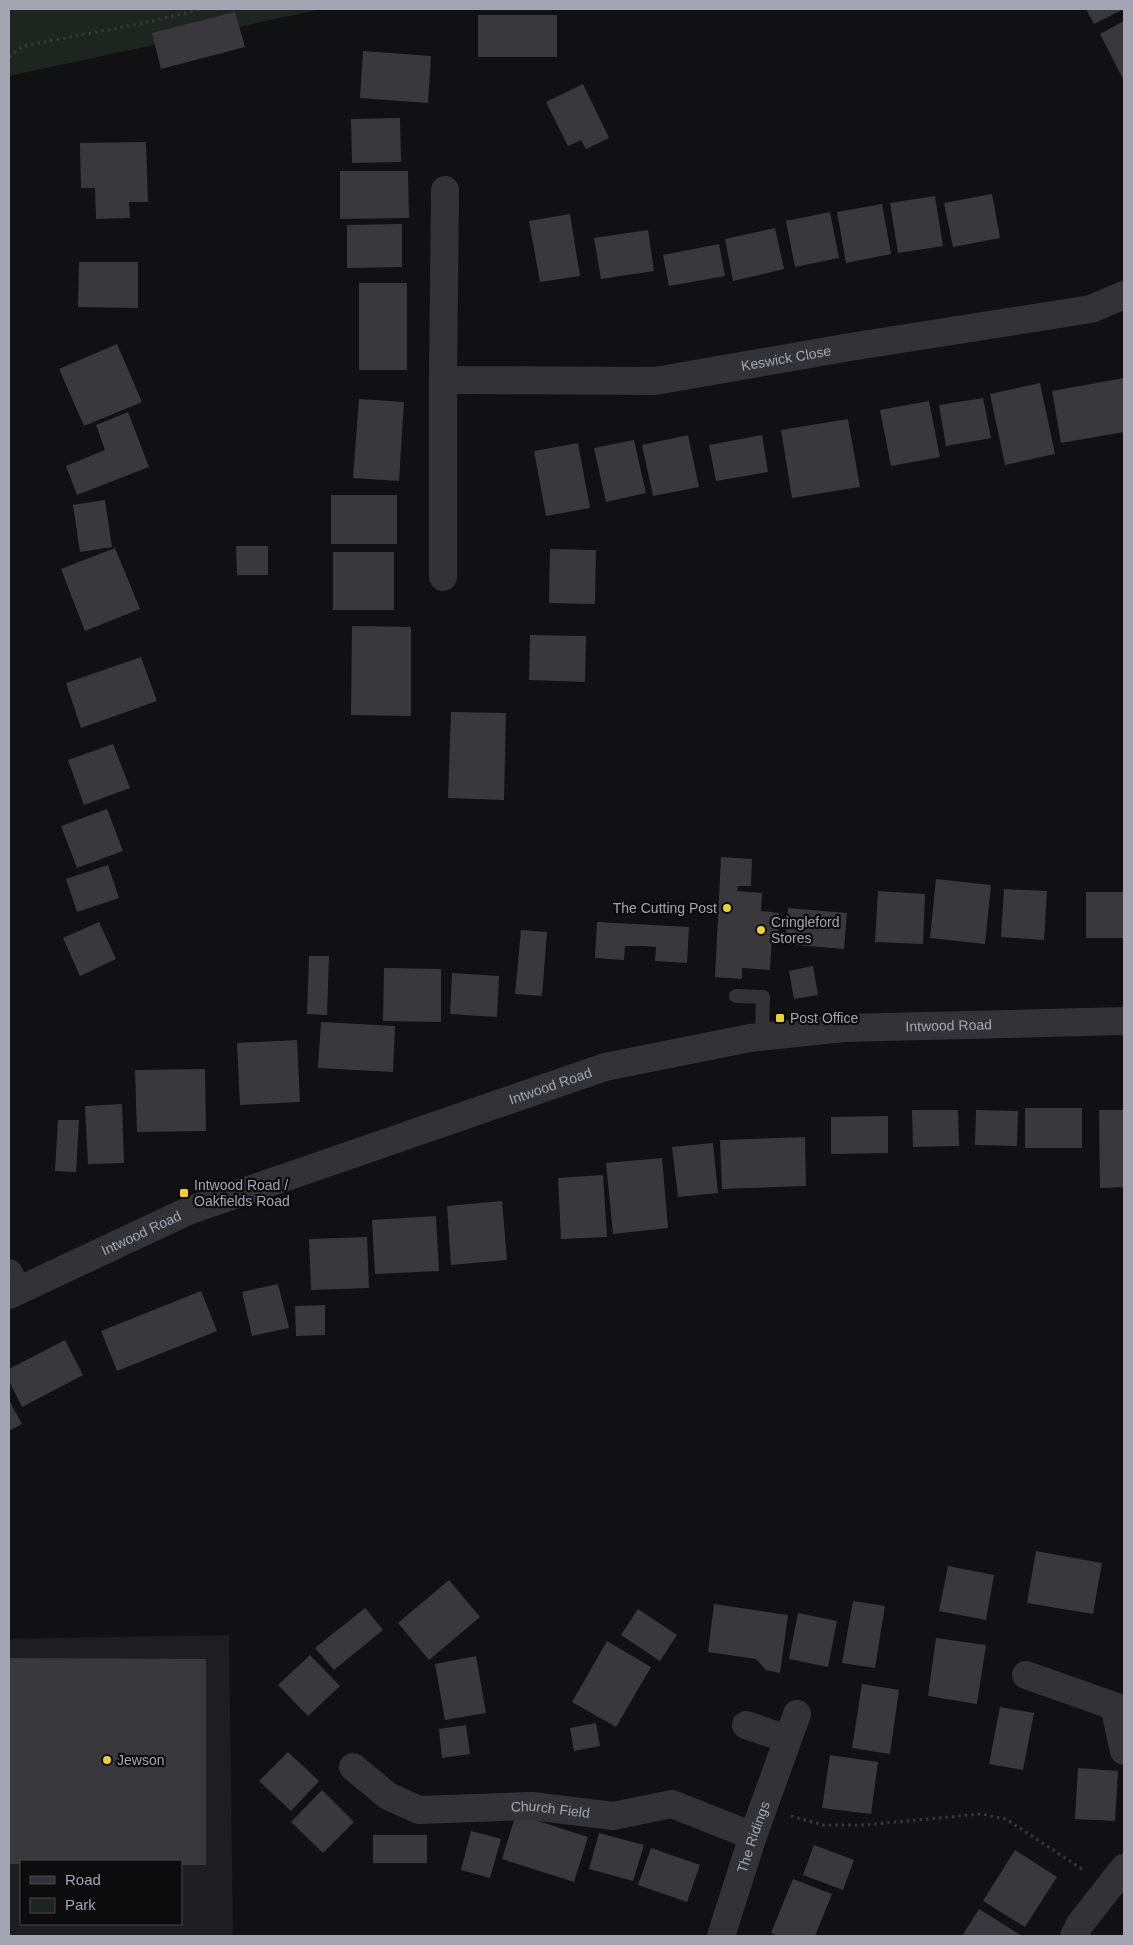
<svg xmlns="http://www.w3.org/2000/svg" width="1133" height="1945" font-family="Helvetica,sans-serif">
  <rect width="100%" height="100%" fill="#111113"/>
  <path fill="#1e1d1f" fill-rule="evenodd" d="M 229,1635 L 233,1936 L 9,1936 L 9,1639 ZM 21,1861 L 181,1861 L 181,1924 L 21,1924 Z"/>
  <path fill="#1e251f" d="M 9,9 L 322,9 L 9,76 Z"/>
  <path fill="#39393d" d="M 1086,9 L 1124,9 L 1094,24 Z
    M 235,12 L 245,47 L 161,69 L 152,33 Z
    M 478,15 L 557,15 L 557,57 L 478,57 Z
    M 1124,21 L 1124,81 L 1100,34 Z
    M 363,51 L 431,56 L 428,103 L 360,98 Z
    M 583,84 L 609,138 L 586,149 L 581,140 L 568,146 L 546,102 Z
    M 400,118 L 401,162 L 352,163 L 351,119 Z
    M 146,142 L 148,202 L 129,202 L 130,218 L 96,219 L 95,188 L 81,188 L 80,143 Z
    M 340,171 L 408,171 L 409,218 L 340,219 Z
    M 992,194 L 1000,238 L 953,247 L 944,203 Z
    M 935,196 L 943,246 L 898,253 L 890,203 Z
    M 882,204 L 891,254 L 846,263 L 837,212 Z
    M 830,212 L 839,258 L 795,267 L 786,221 Z
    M 570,214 L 580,276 L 540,282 L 529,221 Z
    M 402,224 L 402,267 L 347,268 L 347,225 Z
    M 775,228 L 784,269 L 733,281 L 725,239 Z
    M 648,230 L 654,271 L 601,279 L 594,238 Z
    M 719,244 L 725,276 L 669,286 L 663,255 Z
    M 79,262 L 138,262 L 138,308 L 78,307 Z
    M 359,283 L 407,283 L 407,370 L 359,370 Z
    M 117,344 L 142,402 L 84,426 L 59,369 Z
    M 1124,378 L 1124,432 L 1061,443 L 1052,391 Z
    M 1040,383 L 1055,454 L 1005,465 L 990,394 Z
    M 983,398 L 991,438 L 946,446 L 939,405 Z
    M 359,399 L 404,402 L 399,481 L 353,478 Z
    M 929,401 L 940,457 L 891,466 L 880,410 Z
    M 128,412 L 149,467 L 77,495 L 66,466 L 105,450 L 96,425 Z
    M 848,419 L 860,487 L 792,498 L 781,430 Z
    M 688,435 L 699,487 L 653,496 L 642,445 Z
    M 762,435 L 768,472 L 716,481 L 709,445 Z
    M 634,440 L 646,493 L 606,502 L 594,448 Z
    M 578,443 L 590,508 L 546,516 L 534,451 Z
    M 331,495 L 397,495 L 397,544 L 331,544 Z
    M 105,500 L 112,547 L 80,552 L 73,505 Z
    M 236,546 L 268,546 L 268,575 L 237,575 Z
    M 115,548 L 140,609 L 85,631 L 61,569 Z
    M 550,549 L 596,550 L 595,604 L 549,603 Z
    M 333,552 L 394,552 L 394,610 L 333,610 Z
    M 352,626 L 411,627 L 411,716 L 351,715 Z
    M 530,635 L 586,636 L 585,682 L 529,680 Z
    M 141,657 L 157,701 L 81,728 L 66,683 Z
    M 451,712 L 506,713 L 504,800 L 448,798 Z
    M 113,744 L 130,788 L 84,805 L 68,760 Z
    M 107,809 L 123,851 L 77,868 L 61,826 Z
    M 721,857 L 752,859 L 751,886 L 738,886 L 737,891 L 762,893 L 761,911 L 779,913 L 778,935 L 772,934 L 770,970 L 742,968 L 742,979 L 715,977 Z
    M 108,865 L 119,898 L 77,912 L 66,879 Z
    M 936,879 L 991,885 L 985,944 L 930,938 Z
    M 1004,889 L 1047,891 L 1044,940 L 1001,937 Z
    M 878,891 L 925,894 L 923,944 L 875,942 Z
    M 1086,892 L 1124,892 L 1124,938 L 1086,938 Z
    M 788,908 L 847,913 L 844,949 L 785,944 Z
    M 99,922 L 116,959 L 80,976 L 63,938 Z
    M 597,922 L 689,927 L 687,963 L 655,961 L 656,947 L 642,946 L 625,946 L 624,960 L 595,958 Z
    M 521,930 L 547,932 L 542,996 L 515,994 Z
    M 309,956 L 329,956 L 327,1015 L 307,1014 Z
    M 813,966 L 818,995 L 794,999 L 789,971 Z
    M 384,968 L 441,969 L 441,1022 L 383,1021 Z
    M 452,973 L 499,976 L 497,1017 L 450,1014 Z
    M 321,1022 L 395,1026 L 393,1072 L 318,1068 Z
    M 297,1040 L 300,1102 L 240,1105 L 237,1043 Z
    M 205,1069 L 206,1131 L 137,1132 L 135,1070 Z
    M 122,1104 L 124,1163 L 88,1164 L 85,1106 Z
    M 1025,1108 L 1082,1108 L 1082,1148 L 1025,1148 Z
    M 912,1110 L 958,1110 L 959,1146 L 913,1147 Z
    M 976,1110 L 1018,1111 L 1017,1146 L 975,1145 Z
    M 1099,1110 L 1124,1110 L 1124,1187 L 1100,1188 Z
    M 888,1116 L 888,1153 L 831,1154 L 831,1117 Z
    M 58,1120 L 79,1120 L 76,1172 L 55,1171 Z
    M 805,1137 L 806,1186 L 722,1189 L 720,1140 Z
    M 713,1143 L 718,1193 L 678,1197 L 672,1147 Z
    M 662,1158 L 668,1228 L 613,1234 L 606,1163 Z
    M 603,1175 L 607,1237 L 561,1239 L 558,1178 Z
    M 502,1201 L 507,1260 L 451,1265 L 447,1206 Z
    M 436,1216 L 439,1271 L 375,1274 L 372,1220 Z
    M 367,1237 L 369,1288 L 311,1290 L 309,1239 Z
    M 278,1284 L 289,1328 L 252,1336 L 242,1292 Z
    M 201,1291 L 217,1331 L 117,1371 L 101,1331 Z
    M 325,1305 L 325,1335 L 296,1336 L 295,1306 Z
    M 65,1340 L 83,1375 L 22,1407 L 9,1381 L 9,1369 Z
    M 9,1400 L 22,1424 L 9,1431 Z
    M 1036,1551 L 1102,1563 L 1093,1614 L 1027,1603 Z
    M 948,1566 L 994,1575 L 986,1620 L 939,1611 Z
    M 449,1580 L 480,1617 L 429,1660 L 398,1623 Z
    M 853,1601 L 885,1606 L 875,1668 L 842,1663 Z
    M 714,1604 L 788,1615 L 780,1673 L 766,1670 L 756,1659 L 708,1652 Z
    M 365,1608 L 383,1630 L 334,1670 L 315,1648 Z
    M 638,1609 L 677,1635 L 660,1661 L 621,1635 Z
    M 798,1613 L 837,1621 L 828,1667 L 789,1659 Z
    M 936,1638 L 986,1645 L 977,1704 L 928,1696 Z
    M 607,1641 L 651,1667 L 616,1727 L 572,1702 Z
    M 310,1655 L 340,1686 L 308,1716 L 278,1685 Z
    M 476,1656 L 486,1713 L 445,1720 L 435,1664 Z
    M 9,1658 L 206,1659 L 206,1865 L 181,1865 L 181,1861 L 21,1861 L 21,1864 L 9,1864 Z
    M 862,1684 L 899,1690 L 890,1754 L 852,1748 Z
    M 1000,1707 L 1034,1713 L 1023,1770 L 989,1764 Z
    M 596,1723 L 600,1746 L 574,1751 L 570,1728 Z
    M 466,1725 L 470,1754 L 442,1758 L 439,1729 Z
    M 288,1752 L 319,1781 L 291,1811 L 259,1781 Z
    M 830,1755 L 878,1762 L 871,1814 L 822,1808 Z
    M 1078,1768 L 1118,1771 L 1115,1821 L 1075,1819 Z
    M 322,1790 L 354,1822 L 323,1853 L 291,1822 Z
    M 516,1814 L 588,1837 L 574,1882 L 502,1859 Z
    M 471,1831 L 501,1839 L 490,1878 L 461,1870 Z
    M 599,1833 L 644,1845 L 633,1881 L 589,1869 Z
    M 373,1835 L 427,1835 L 427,1863 L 373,1863 Z
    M 814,1845 L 854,1860 L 843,1890 L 803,1875 Z
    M 651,1848 L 700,1865 L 687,1902 L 638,1885 Z
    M 1015,1850 L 1057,1877 L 1025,1927 L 983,1901 Z
    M 793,1879 L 832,1894 L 815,1936 L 779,1936 L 771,1933 Z
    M 979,1909 L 1022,1936 L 962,1936 Z"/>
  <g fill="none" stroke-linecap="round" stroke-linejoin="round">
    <path stroke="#38393e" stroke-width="3" stroke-dasharray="2.5 4" stroke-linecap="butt" d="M 9,57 L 23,46 L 144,23 L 202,9
      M 791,1816 L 823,1825 L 864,1825 L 981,1814 L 1006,1819 L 1085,1871"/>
    <path stroke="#323237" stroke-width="14" d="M 736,996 L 763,997 L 762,1037"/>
    <g stroke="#323237" stroke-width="28">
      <path id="s1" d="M 445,190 L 443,380 L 655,381 L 850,347 L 1091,309 L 1124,295"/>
      <path d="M 443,577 L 443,380"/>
      <path d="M 9,1273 L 17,1291"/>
      <path d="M 1026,1675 L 1114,1706 L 1124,1751"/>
      <path d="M 746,1725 L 787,1739"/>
      <path id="s2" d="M 353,1767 L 388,1796 L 419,1810 L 532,1806 L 613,1816 L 672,1804 L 753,1836"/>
      <path id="s3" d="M 721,1936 L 753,1836 L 797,1714"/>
      <path d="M 1074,1936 L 1080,1924 L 1124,1868"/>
    </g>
    <path stroke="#323237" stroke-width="28" id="s4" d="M 9,1295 L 188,1211 L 605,1067 L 750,1038 L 844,1028 L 1124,1021"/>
  </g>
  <g fill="#edd12e" stroke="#0c0c0d" stroke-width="2">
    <circle cx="727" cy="908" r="5"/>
    <circle cx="761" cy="930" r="5"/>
    <rect x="775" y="1013" width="10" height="10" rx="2.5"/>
    <rect x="179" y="1188" width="10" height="10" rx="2.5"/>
    <circle cx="107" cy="1760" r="5"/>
  </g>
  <g text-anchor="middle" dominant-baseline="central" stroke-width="4.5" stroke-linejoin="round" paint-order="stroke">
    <g font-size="14" fill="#a3a5b3" stroke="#0c0c0d">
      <text stroke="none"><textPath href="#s1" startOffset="535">Keswick Close</textPath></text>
      <text stroke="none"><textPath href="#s4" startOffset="986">Intwood Road</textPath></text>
      <text stroke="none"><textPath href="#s4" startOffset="581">Intwood Road</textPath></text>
      <text stroke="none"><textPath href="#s4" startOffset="146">Intwood Road</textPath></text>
      <text stroke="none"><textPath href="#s2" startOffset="211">Church Field</textPath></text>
      <text stroke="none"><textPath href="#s3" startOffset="104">The Ridings</textPath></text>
    </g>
    <g font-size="14" fill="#a3a5b3" stroke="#0c0c0d" text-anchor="start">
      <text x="717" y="908" text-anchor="end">The Cutting Post</text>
      <text x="771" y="922">Cringleford<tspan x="771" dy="16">Stores</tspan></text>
      <text x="790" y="1018">Post Office</text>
      <text x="194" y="1185">Intwood Road /<tspan x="194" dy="16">Oakfields Road</tspan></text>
      <text x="117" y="1760">Jewson</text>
    </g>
  </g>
  <rect width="1133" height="1945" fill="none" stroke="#a3a5b3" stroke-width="20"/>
  <rect x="20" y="1860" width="162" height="65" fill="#0c0c0d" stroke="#48494f"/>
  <rect x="30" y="1876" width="25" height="8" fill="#323237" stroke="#48494f"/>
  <text x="65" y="1885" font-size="15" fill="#a3a5b3">Road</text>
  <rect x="30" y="1898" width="25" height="15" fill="#1e251f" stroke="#48494f"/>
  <text x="65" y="1910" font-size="15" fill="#a3a5b3">Park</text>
</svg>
